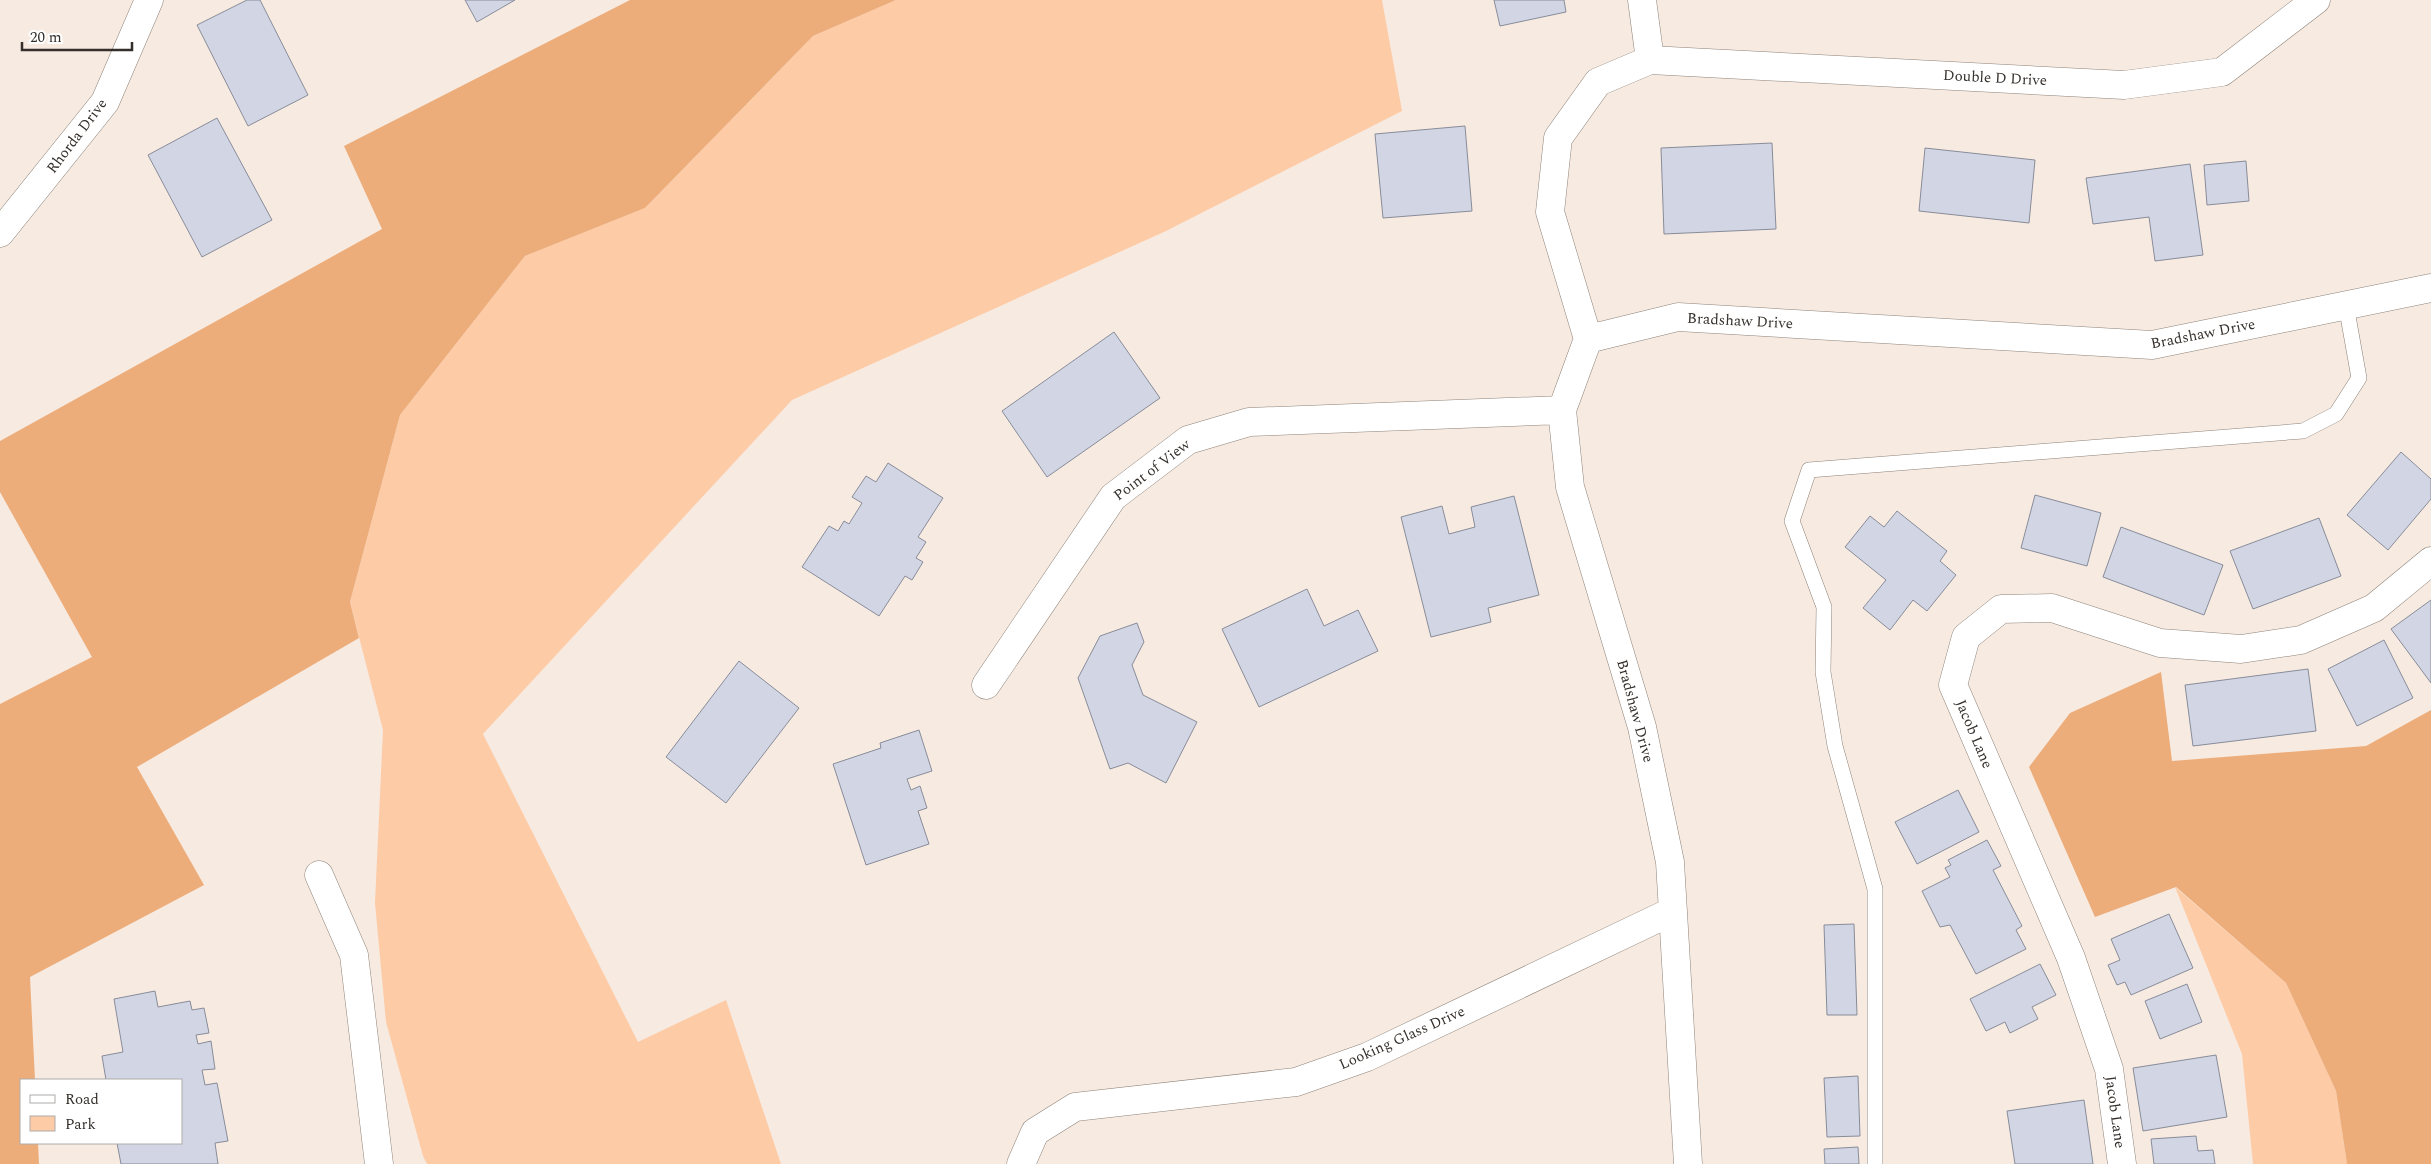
<svg xmlns="http://www.w3.org/2000/svg" width="2431" height="1164" font-family="Spectral,serif">
  <rect width="100%" height="100%" fill="#f7eae1"/>
  <path fill="#fdcba6" d="M 896,0 L 1382,0 L 1402,111 L 1166,231 L 792,400 L 483,734 L 638,1042 L 726,1000 L 781,1164 L 427,1164 L 423,1156 L 386,1022 L 375,903 L 383,730 L 350,602 L 400,415 L 525,256 L 645,208 L 813,36 Z
    M 2175,887 L 2286,983 L 2336,1091 L 2347,1164 L 2253,1164 L 2242,1054 Z"/>
  <path fill="#edad7b" d="M 630,0 L 896,0 L 813,36 L 645,208 L 525,256 L 400,415 L 350,602 L 359,638 L 137,767 L 204,885 L 30,977 L 35,1080 L 21,1080 L 21,1143 L 38,1143 L 39,1164 L 0,1164 L 0,704 L 92,657 L 0,492 L 0,441 L 382,229 L 344,146 Z
    M 2161,672 L 2172,761 L 2366,746 L 2431,710 L 2431,1164 L 2347,1164 L 2336,1091 L 2286,983 L 2176,887 L 2095,917 L 2029,767 L 2070,713 Z"/>
  <path fill="#d2d6e4" stroke="#888c99" d="M 247,0 L 260,0 L 308,95 L 248,126 L 197,25 Z
    M 465,0 L 515,0 L 477,22 Z
    M 1494,0 L 1564,0 L 1566,12 L 1500,26 Z
    M 217,118 L 272,220 L 202,257 L 148,155 Z
    M 1465,126 L 1472,211 L 1383,218 L 1375,134 Z
    M 1772,143 L 1776,229 L 1664,234 L 1661,148 Z
    M 1925,148 L 2035,160 L 2029,223 L 1919,211 Z
    M 2246,161 L 2249,201 L 2207,205 L 2204,165 Z
    M 2190,164 L 2203,255 L 2155,261 L 2149,217 L 2093,224 L 2086,178 Z
    M 1114,332 L 1160,398 L 1047,477 L 1002,411 Z
    M 2401,452 L 2431,479 L 2431,499 L 2388,550 L 2347,515 Z
    M 888,463 L 943,498 L 918,537 L 926,542 L 916,558 L 923,562 L 912,580 L 905,576 L 879,616 L 802,567 L 829,526 L 838,531 L 844,521 L 849,524 L 862,503 L 852,497 L 866,476 L 876,482 Z
    M 2035,495 L 2101,513 L 2087,566 L 2021,548 Z
    M 1514,496 L 1539,595 L 1488,608 L 1491,622 L 1431,637 L 1401,517 L 1442,506 L 1449,534 L 1475,527 L 1471,507 Z
    M 1897,511 L 1947,551 L 1940,561 L 1956,575 L 1927,611 L 1913,600 L 1890,630 L 1863,608 L 1886,580 L 1845,547 L 1870,516 L 1884,527 Z
    M 2319,518 L 2341,576 L 2253,609 L 2230,551 Z
    M 2121,527 L 2223,565 L 2204,615 L 2103,577 Z
    M 1307,589 L 1324,626 L 1358,610 L 1378,651 L 1259,707 L 1222,629 Z
    M 2431,600 L 2431,683 L 2391,629 Z
    M 1137,623 L 1144,642 L 1132,665 L 1143,695 L 1197,722 L 1166,783 L 1128,763 L 1110,769 L 1078,678 L 1100,636 Z
    M 2384,640 L 2413,698 L 2357,726 L 2328,669 Z
    M 739,661 L 799,708 L 726,803 L 666,757 Z
    M 2308,669 L 2316,731 L 2193,746 L 2185,685 Z
    M 919,730 L 932,771 L 907,779 L 911,790 L 920,786 L 927,808 L 918,811 L 929,844 L 866,865 L 833,764 L 881,748 L 880,743 Z
    M 1958,790 L 1979,832 L 1917,864 L 1895,822 Z
    M 1987,840 L 2001,866 L 1993,870 L 2022,926 L 2016,930 L 2026,949 L 1976,974 L 1950,925 L 1940,927 L 1922,891 L 1950,877 L 1945,868 L 1951,865 L 1948,860 Z
    M 2169,914 L 2193,968 L 2131,995 L 2125,982 L 2117,985 L 2108,965 L 2120,960 L 2111,939 Z
    M 1854,924 L 1857,1015 L 1827,1015 L 1824,925 Z
    M 2040,964 L 2056,995 L 2032,1007 L 2038,1019 L 2010,1033 L 2005,1022 L 1986,1031 L 1970,999 Z
    M 2187,984 L 2202,1022 L 2160,1039 L 2145,1001 Z
    M 155,991 L 158,1007 L 190,1001 L 192,1010 L 204,1008 L 209,1033 L 196,1035 L 198,1044 L 211,1041 L 215,1069 L 202,1070 L 205,1085 L 217,1083 L 228,1141 L 215,1143 L 218,1164 L 121,1164 L 117,1143 L 181,1143 L 181,1080 L 106,1080 L 102,1056 L 123,1052 L 114,999 Z
    M 2216,1055 L 2227,1117 L 2143,1131 L 2133,1068 Z
    M 1858,1076 L 1860,1136 L 1827,1137 L 1824,1078 Z
    M 2084,1100 L 2093,1164 L 2015,1164 L 2007,1111 Z
    M 2196,1136 L 2198,1151 L 2213,1150 L 2215,1164 L 2154,1164 L 2151,1139 Z
    M 1858,1147 L 1859,1164 L 1825,1164 L 1824,1149 Z"/>
  <g fill="none" stroke-linecap="round" stroke-linejoin="round">
    <defs>
      <path id="lane" d="M 1875,1164 L 1875,889 L 1835,746 L 1823,672 L 1824,607 L 1792,521 L 1809,470 L 2303,431 L 2336,414 L 2359,378 L 2346,305"/>
      <path id="street" d="M 1650,60 L 2124,85 L 2222,72 L 2316,0
        M 0,233 L 105,102 L 149,0
        M 1588,339 L 1550,212 L 1558,138 L 1598,82 L 1650,60 L 1642,0
        M 986,685 L 1113,497 L 1188,440 L 1249,422 L 1562,410
        M 319,875 L 354,955 L 379,1164
        M 1021,1164 L 1035,1132 L 1075,1107 L 1296,1082 L 1367,1057 L 1673,911
        M 1688,1164 L 1670,862 L 1642,727 L 1570,487 L 1562,410 L 1588,339 L 1678,317 L 2152,345 L 2431,288
        M 2122,1164 L 2109,1069 L 2071,958 L 1953,685 L 1966,637 L 2001,609 L 2052,608 L 2160,643 L 2241,649 L 2301,640 L 2374,608 L 2431,561"/>
    </defs>
    <use href="#lane" stroke="#8e837a" stroke-width="16"/>
    <use href="#street" stroke="#8e837a" stroke-width="29"/>
    <use href="#lane" stroke="#fff" stroke-width="15"/>
    <use href="#street" stroke="#fff" stroke-width="28"/>
  </g>
  <g text-anchor="middle" dominant-baseline="central" stroke-width="4.5" stroke-linejoin="round" paint-order="stroke">
    <g font-size="15" fill="#342f2b" stroke="#fff">
      <text transform="translate(1995 78) rotate(3)">Double D Drive</text>
      <text transform="translate(77 136) rotate(-53)">Rhorda Drive</text>
      <text transform="translate(1740 321) rotate(3)">Bradshaw Drive</text>
      <text transform="translate(2203 334) rotate(-11)">Bradshaw Drive</text>
      <text transform="translate(1152 470) rotate(-37)">Point of View</text>
      <text transform="translate(1635 711) rotate(75)">Bradshaw Drive</text>
      <text transform="translate(1974 734) rotate(67)">Jacob Lane</text>
      <text transform="translate(1402 1038) rotate(-24)">Looking Glass Drive</text>
      <text transform="translate(2115 1112) rotate(82)">Jacob Lane</text>
    </g>
  </g>
  <rect x="20" y="1079" width="162" height="65" fill="#ffffff" stroke="#aeacaa"/>
  <rect x="30" y="1095" width="25" height="8" fill="#ffffff" stroke="#aeacaa"/>
  <text x="65" y="1104" font-size="15" fill="#342f2b">Road</text>
  <rect x="30" y="1116" width="25" height="15" fill="#fdcba6" stroke="#aeacaa"/>
  <text x="65" y="1129" font-size="15" fill="#342f2b">Park</text>
  <path d="M22 42v8h110v-8" fill="none" stroke="#342f2b" stroke-width="2.5"/>
  <text x="30" y="42" font-size="15" fill="#342f2b" stroke="#ffffff" stroke-width="4" paint-order="stroke">20 m</text>
</svg>
